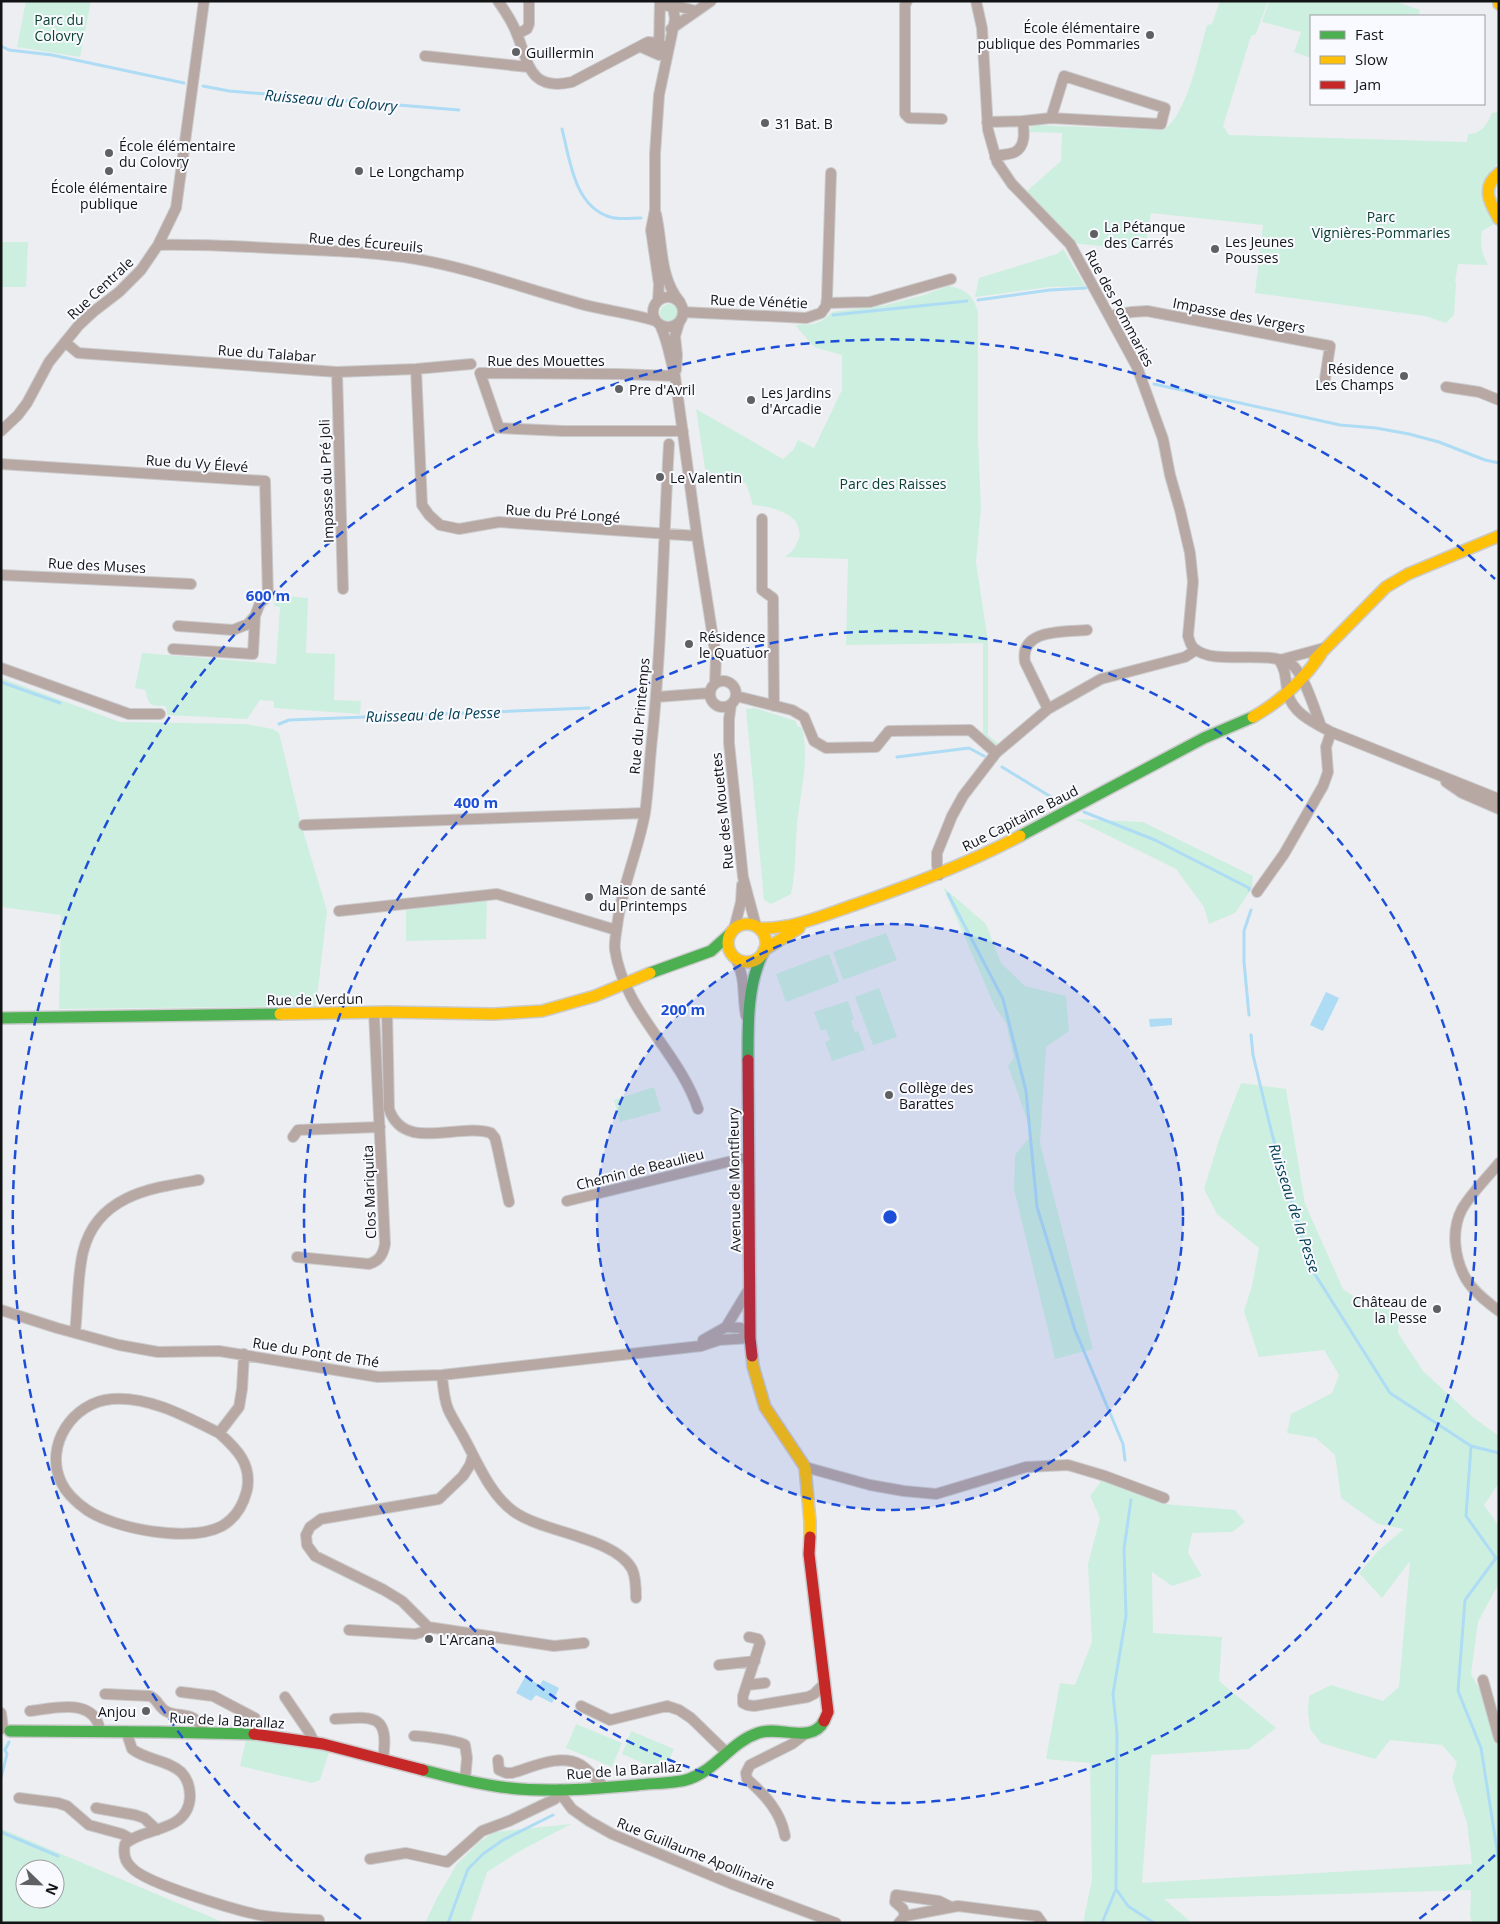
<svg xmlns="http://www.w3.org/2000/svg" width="1500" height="1924" font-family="'Open Sans',sans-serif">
  <rect width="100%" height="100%" fill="#edeef1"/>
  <path fill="#cdefdf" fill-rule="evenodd" d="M 26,1 L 91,1 L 80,57 L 17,47 Z
    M 1220,1 L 1268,1 L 1256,34 L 1251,36 L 1223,126 L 1229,135 L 1467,142 L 1468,134 C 1482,134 1487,124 1492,113 L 1499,112 L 1499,162 L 1491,171 L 1496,223 L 1482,231 C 1480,246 1481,251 1488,265 L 1458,264 L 1455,282 L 1456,283 L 1454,315 L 1446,323 L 1425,316 L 1255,293 L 1263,225 L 1151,213 L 1145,250 L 1080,244 L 1075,243 L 1026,192 L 1061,161 L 1062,133 L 1029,132 L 1032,125 L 1164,130 C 1189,110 1198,55 1207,25 L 1212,24 Z
    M 1269,1 L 1394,1 L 1420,10 L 1418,16 L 1311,16 L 1311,58 L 1294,52 L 1301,32 L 1262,22 Z
    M 1,242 L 28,242 L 26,287 L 1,287 Z
    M 1063,249 L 1085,286 L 1049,287 L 975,297 L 979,278 L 1057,254 Z
    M 948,286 C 966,289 973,295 978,312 L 978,441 L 981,508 L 976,562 L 988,642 L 988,735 L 1000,745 L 997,749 L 983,736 L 983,643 L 846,645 L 848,559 L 785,557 L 794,549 L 800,536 C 799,532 799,528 797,524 C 791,511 766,506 753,505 L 746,483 L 707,482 L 696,409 L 783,459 L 793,450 L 798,440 L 814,448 L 842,390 L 842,355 L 814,347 L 795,325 L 814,324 L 823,320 L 832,312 L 886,305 L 924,295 Z
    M660 313a9 9 0 1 1 18 0a9 9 0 1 1-18 0Z
    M 275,595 L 308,598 L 306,653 L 335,654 L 334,700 L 361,701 L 360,714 L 274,708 L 274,701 L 260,700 L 247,719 L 167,715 L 166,706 C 150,706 149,706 145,690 L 135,688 L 142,653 L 276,664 L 280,607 L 274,606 Z
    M 1,678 L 120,722 L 245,724 L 273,729 L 279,733 L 301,824 L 327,911 L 316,1006 L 59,1009 L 61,915 L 1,907 Z
    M 755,708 L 796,721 L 797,726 L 802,728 C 810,759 800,793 797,825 C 795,848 796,871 791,894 L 771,904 L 764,900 L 746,709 Z
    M 1075,819 L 1143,822 L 1253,876 L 1252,888 L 1235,913 L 1209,924 L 1204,907 L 1176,869 Z
    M 943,887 L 986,924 L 1001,963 L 1025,986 L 1066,996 L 1069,1031 L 1046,1047 L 1040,1143 L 1093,1349 L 1055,1359 L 1014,1189 L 1015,1155 L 1030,1137 L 1029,1125 L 1008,1066 L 1014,1058 L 1006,1023 L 995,1007 Z
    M 487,897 L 486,939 L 406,941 L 406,910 Z
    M 886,933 L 897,960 L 843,980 L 833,952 Z
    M 829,954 L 839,982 L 786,1002 L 776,974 Z
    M 879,988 L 897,1037 L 873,1045 L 855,997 Z
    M 848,1001 L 854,1019 L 851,1021 L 855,1032 L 858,1031 L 865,1050 L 832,1061 L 825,1042 L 830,1040 L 826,1029 L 821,1031 L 814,1012 Z
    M 1241,1083 L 1286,1089 L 1305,1204 L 1343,1289 L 1365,1304 L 1399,1312 L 1398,1333 L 1423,1371 L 1474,1418 L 1499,1436 L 1499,1483 L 1484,1505 L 1499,1526 L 1499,1583 L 1478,1622 L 1471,1674 L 1484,1697 L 1499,1749 L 1499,1923 L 1472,1923 L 1470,1916 L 1471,1890 L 1164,1899 L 1192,1923 L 1083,1923 L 1092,1880 L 1090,1763 L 1046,1759 L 1060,1683 L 1075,1685 L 1092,1642 L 1088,1564 L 1100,1518 L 1090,1496 L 1105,1476 L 1165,1504 L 1235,1510 L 1245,1522 L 1232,1532 L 1192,1533 L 1188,1553 L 1202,1576 L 1172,1586 L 1152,1572 L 1153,1633 L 1222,1637 L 1219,1681 L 1276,1728 L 1249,1749 L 1151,1755 L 1142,1883 L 1472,1864 L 1467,1823 L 1452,1778 L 1457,1762 L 1442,1745 L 1390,1740 L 1375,1759 L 1321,1743 L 1310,1729 L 1308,1711 L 1309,1696 L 1331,1685 L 1383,1701 L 1399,1687 L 1410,1561 L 1382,1598 L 1359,1573 L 1380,1549 L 1404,1529 L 1378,1524 L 1341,1498 L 1335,1455 L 1316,1438 L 1287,1433 L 1291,1414 L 1332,1393 L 1339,1375 L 1324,1350 L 1259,1357 L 1244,1311 L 1252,1286 L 1259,1248 L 1217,1214 L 1204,1189 L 1219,1140 Z
    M 654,1087 L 661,1111 L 620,1122 L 614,1100 Z
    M 576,1724 L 622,1743 L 612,1767 L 566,1748 Z
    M 631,1731 L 674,1749 L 664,1772 L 622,1754 Z
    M 246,1740 L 282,1743 L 329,1752 L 320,1780 L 312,1783 L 240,1766 Z
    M 571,1824 L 518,1852 L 487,1872 L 470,1923 L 425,1923 L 437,1898 L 457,1864 L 478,1843 L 494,1832 Z
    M 1,1828 L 2,1829 L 225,1923 L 1,1923 ZM 25,1869 L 55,1869 L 55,1899 L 25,1899 Z"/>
  <path fill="#addcf4" d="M 1326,992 L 1339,998 L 1323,1031 L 1310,1025 Z
    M 1172,1018 L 1172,1025 L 1150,1027 L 1149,1019 Z
    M 525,1677 L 540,1685 L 543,1680 L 559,1688 L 552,1703 L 536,1695 L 531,1701 L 516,1693 Z"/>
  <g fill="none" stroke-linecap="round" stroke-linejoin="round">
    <path stroke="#addcf4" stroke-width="3" d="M 1,46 L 9,50 L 52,55 L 184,83
      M 203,86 L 229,91 L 459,110
      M 562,129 C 570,160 574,206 610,217 C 619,220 631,218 641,218
      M 978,300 L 1050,290 L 1086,288
      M 833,315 L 967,301
      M 1154,384 L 1340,425 L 1376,428 L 1409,434 L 1439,442 L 1485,460 L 1499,463
      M 1,682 L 60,703
      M 279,724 L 289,720 L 589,708
      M 897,757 L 969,748 L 984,756
      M 1002,767 L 1061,803
      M 1084,812 L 1155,840 L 1249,888 L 1249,890
      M 948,894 L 1003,999 L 1026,1091 L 1037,1207 L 1075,1330 L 1123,1444 L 1125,1460
      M 1249,1015 L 1244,962 L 1244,931 L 1251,910
      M 1251,1035 L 1253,1055 L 1272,1134 L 1311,1268 L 1390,1393 L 1471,1446 L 1466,1516 L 1496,1558 L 1465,1600 L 1458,1691 L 1481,1748 L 1499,1862
      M 1471,1446 L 1499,1453
      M 1131,1500 L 1124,1549 L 1126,1616 L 1113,1694 L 1117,1733 L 1116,1889 L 1128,1906 L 1154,1923
      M 1,1778 L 7,1754 L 5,1750 L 9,1742
      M 1,1832 L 58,1856
      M 448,1923 L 468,1869 L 483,1854 L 503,1840 L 553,1815
      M 1102,1923 L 1116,1889"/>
    <defs>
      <path id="street" d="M 498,1 C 505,11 512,21 516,32 C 529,62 528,92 572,82 L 648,42 L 660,43 L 667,51 L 659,55 L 641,47
        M 907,1 L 905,5 L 905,114 L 909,118 L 942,119
        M 976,1 L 982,28 L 988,130 L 997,162 L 1012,184 L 1070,244 L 1137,367 L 1163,439 L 1170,475 L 1180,510 L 1190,553 L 1193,582 L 1188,636 C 1190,641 1190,646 1195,649 C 1215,666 1267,649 1291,664 C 1304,673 1315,711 1321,726
        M 668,6 L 673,5 L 696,11
        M 671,29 L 711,1
        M 517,34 L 527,29 L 529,24 L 529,1
        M 659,48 L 660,1
        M 425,56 L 528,67
        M 1023,121 L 1051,118 L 1161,124 L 1165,108 L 1064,76 L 1051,118
        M 987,122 L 1023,121 C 1024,131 1026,146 1015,152 C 1009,155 1001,154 995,157
        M 656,214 C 663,244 659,277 680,302
        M 158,245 C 203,244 247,247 291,249 C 333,251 375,252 416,259 C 469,268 520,287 571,301 C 598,310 628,312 656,321
        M653 312a15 15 0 1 1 30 0a15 15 0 1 1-30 0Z
        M 658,301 L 659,284 L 651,230 L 655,210 L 655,154 L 659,95 L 675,19 L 672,1
        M 827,303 L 870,302 L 951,279
        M 683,312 L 806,318 L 821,313 L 826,306 L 827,298 L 831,173
        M 1110,316 L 1132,312 L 1147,311 L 1330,346 L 1325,379
        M 660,325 C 668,341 670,359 675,376 L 697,536 L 716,657 L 715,683
        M 65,342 L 78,353 L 337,372 L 416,369 L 471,364
        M 416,369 L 422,505 L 429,515 L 440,525 L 459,529 L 499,522 L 697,536
        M 676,370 L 677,355 L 675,336 L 679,323
        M 337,372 L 343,589
        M 675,376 L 618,374 L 480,373 L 499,428 L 563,431 L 683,431
        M 1446,387 L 1479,392 L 1499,400
        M 1,431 L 18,415 L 27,403 L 49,362 L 79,325 L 93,312 L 119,292 L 141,270 L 158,245 L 176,208 L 204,1
        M 669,444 C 663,545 662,648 651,749 C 649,771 648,792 645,813 C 638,852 621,888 617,927 C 616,934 614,943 615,950 C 624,1011 679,1052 698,1109
        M 1,464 L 265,481 L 268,596 L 260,603 L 255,616 L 248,624 L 233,630 L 178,626
        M 762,519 L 762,590 L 773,598 L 774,706
        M 1,575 L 191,584
        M 173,649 L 253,654 L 255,616
        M 1279,660 C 1287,671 1285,682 1288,694 C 1293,714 1315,723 1331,732 L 1499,799
        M 1280,660 L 1324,648
        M 1,668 L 129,714 L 160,714
        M710 694a13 13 0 1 1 26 0a13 13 0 1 1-26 0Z
        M 736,696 L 792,710 L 804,717 L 814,741 L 826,748 L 876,747 L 889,731 L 970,730 L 996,753
        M 657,697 L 709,693
        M 731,705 L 729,719 L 729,743 L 743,877 L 756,926
        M 1048,709 L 1025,662 C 1019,628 1066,632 1087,630
        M 1446,782 L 1462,793 L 1499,809
        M 304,825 L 645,813
        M 939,875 L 937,865 L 937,853 L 952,816 L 963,796 L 996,753 L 1048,709 L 1101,679 L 1185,657 L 1196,650
        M 1257,892 L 1284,854 L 1323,786 L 1328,772 L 1326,747 L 1331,732
        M 339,911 L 497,894 L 616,930
        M 734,929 L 741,902 L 742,885
        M 736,959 C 746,979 742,995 746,1016
        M 387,1012 L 389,1109 C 404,1153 459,1122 491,1133 L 495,1138 L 497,1146 L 509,1202
        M 293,1137 L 298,1130 L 380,1127
        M 1499,1163 C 1487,1178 1472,1192 1462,1209 C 1451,1230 1454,1258 1466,1279 C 1474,1292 1487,1302 1499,1311
        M 567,1201 L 748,1157
        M 297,1257 L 369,1264 C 379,1261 383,1255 385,1244 L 374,1012
        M 1,1310 L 57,1328 L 119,1345 L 158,1352 L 219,1351 L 378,1377 L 442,1375 L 701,1346 L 719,1340 L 750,1338
        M 726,1327 L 741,1328 L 750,1338
        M 75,1333 C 78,1306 77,1278 83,1252 C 97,1195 151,1188 199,1180
        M 703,1340 L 726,1327 L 749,1289
        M 442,1375 C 443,1386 444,1399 448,1409 C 452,1418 458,1427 463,1436 C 477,1461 489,1493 513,1511 C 543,1533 614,1537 632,1569 C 636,1577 636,1589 636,1598
        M 219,1433 C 237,1449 252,1464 247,1490 C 243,1506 236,1518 222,1526 C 190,1543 115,1529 87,1510 C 77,1503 66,1493 61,1482 C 44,1445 73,1402 112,1399 C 149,1396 187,1417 219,1433 L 239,1407 L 242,1389 L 244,1354
        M 473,1455 L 470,1465 L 463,1476 L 439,1499 L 321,1519 L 310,1527 L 306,1535 L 307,1545 L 315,1556 L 384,1590 L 402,1601 L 428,1627 L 554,1646 L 584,1643
        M 805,1467 L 870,1485 L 904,1491 L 936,1494 L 1026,1467 L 1068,1465 L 1105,1476 L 1164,1498
        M 349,1630 L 415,1634 L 423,1632 L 428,1627
        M 749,1637 L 758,1639 L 760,1643 L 743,1696 L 743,1703 L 747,1705 L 754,1706 L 808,1697 L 814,1694 L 825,1683
        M 719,1665 L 755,1661
        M 1483,1680 L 1499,1738
        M 747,1685 L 765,1683
        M 181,1692 L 213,1696 L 255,1718 L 257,1725 L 254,1734
        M 105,1694 L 150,1696 C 157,1699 158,1705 164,1710 C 177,1720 195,1707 204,1733
        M 285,1697 L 309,1732 L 314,1742
        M 581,1706 L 610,1720 L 667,1706 L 679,1710 L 691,1718 L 727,1753
        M 30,1711 C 55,1708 95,1697 100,1731
        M 1,1713 L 3,1728 L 1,1729
        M 335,1719 C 372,1717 390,1712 383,1759
        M 126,1731 L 132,1749 C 146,1760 168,1760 181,1772 C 188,1779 190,1789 190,1797 C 188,1833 145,1826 125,1844 C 123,1853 125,1862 132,1868 C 147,1884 241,1912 265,1916 C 283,1919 301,1919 319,1920
        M 414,1736 C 424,1736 459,1741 465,1745 L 467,1758 L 465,1780
        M 498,1760 L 499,1770 L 506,1773 L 512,1773 C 533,1767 560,1753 581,1765 C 589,1770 597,1780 604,1787
        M 560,1789 L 563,1797 L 572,1809 L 589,1821 L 612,1834 L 732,1884 L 836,1923
        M 19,1798 L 58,1803 L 67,1806 L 89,1825 L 122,1834 L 131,1839
        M 96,1808 L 135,1815 L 144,1818 L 157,1830
        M 785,1836 C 781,1812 765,1795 747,1779 L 746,1773 L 750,1765 L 792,1744 L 805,1734
        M 370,1859 L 406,1853 L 447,1862 L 482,1831 L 509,1821 L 555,1799 L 560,1789
        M 905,1916 L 903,1909 L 895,1902 L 896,1895 L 939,1901 L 951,1907
        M 899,1923 L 905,1916 L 958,1906 L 1037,1916 L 1042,1923"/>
      <path id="fast" d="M 1020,836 L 1204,738 L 1253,717
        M 650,973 L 711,951 L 731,933
        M 1,1018 L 280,1014
        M 748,1060 C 748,1025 747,987 762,955
        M 10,1731 L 159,1732 L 254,1734
        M 423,1770 C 449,1777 474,1783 501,1787 C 546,1793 592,1789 637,1785 C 652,1783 675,1784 689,1779 C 716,1770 731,1742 758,1733 C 779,1725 812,1745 824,1721"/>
      <path id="slow" d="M 1499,1 L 1499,4
        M 1499,173 C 1481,187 1489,202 1499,219
        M 1315,659 L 1386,587 L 1408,574 L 1499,536
        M 1253,717 C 1281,701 1303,681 1321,654
        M728 943a19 19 0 1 1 38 0a19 19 0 1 1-38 0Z
        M 759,928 C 791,930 824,915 854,905 C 911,885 967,864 1020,836
        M 764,950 L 799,928
        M 280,1014 L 387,1012 L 494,1014 L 542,1011 L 595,996 L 650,973
        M 752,1356 L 753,1366 L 765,1407 L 805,1467 L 810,1522 L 810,1537"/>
      <path id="jam" d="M 748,1060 L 750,1338 L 752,1356
        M 810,1537 L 809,1554 L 828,1712 L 824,1721
        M 254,1734 L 323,1744 L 423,1770"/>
    </defs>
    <use href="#street" stroke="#cbcbcd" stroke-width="12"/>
    <use href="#fast" stroke="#cbcbcd" stroke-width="14"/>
    <use href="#slow" stroke="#cbcbcd" stroke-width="14"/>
    <use href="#jam" stroke="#cbcbcd" stroke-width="14"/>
    <use href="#street" stroke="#b7a8a4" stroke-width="10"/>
    <use href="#fast" stroke="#4caf50" stroke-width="11"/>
    <use href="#slow" stroke="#ffc107" stroke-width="11"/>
    <use href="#jam" stroke="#c62828" stroke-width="11"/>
  </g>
  <circle cx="890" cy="1217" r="293" fill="#1d4ed8" fill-opacity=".12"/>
  <g fill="none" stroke="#1d4ed8" stroke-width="2.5" stroke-dasharray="9 6">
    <circle cx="890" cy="1217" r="293"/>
    <circle cx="890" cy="1217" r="586"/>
    <path d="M1495 1855A879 879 0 0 1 1419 1919M361 1919A879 879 0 1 1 1495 579"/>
  </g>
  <g fill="#5f6062" stroke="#f9faff" stroke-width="2">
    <circle cx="1150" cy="35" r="5"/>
    <circle cx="516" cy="52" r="5"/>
    <circle cx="765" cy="123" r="5"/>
    <circle cx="109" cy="153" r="5"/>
    <circle cx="109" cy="171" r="5"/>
    <circle cx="359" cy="171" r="5"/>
    <circle cx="1094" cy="234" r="5"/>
    <circle cx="1215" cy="249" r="5"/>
    <circle cx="1404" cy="376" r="5"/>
    <circle cx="619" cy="389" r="5"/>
    <circle cx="751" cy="400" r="5"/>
    <circle cx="660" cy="477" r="5"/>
    <circle cx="689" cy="644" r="5"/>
    <circle cx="589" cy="897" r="5"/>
    <circle cx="889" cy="1095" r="5"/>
    <circle cx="1437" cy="1309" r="5"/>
    <circle cx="429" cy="1639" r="5"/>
    <circle cx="146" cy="1711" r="5"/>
  </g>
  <g text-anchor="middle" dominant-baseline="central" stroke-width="4" stroke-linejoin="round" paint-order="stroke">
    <g font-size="14" fill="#0a422d" stroke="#f9faff">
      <text x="59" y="19">Parc du<tspan x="59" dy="16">Colovry</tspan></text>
      <text x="1381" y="216">Parc<tspan x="1381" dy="16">Vignières-Pommaries</tspan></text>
      <text x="893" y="483">Parc des Raisses</text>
    </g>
    <g font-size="14" fill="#121315" stroke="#f9faff" text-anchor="start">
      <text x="1140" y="27" text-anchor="end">École élémentaire<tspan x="1140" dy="16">publique des Pommaries</tspan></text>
      <text x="526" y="52">Guillermin</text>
      <text x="775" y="123">31 Bat. B</text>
      <text x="119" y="145">École élémentaire<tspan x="119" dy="16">du Colovry</tspan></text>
      <text x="369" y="171">Le Longchamp</text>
      <text x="109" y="187" text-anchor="middle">École élémentaire<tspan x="109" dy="16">publique</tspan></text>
      <text x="1104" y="226">La Pétanque<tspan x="1104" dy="16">des Carrés</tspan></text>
      <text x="1225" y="241">Les Jeunes<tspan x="1225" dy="16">Pousses</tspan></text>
      <text x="1394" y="368" text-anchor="end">Résidence<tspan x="1394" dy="16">Les Champs</tspan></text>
      <text x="629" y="389">Pre d'Avril</text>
      <text x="761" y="392">Les Jardins<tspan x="761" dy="16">d'Arcadie</tspan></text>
      <text x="670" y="477">Le Valentin</text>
      <text x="699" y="636">Résidence<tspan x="699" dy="16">le Quatuor</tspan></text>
      <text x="599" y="889">Maison de santé<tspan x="599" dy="16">du Printemps</tspan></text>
      <text x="899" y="1087">Collège des<tspan x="899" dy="16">Barattes</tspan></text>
      <text x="1427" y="1301" text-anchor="end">Château de<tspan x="1427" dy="16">la Pesse</tspan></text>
      <text x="439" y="1639">L'Arcana</text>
      <text x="136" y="1711" text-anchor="end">Anjou</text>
    </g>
    <g font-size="14" fill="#121315" stroke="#f9faff">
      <text transform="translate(366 242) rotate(5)">Rue des Écureuils</text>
      <text transform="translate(100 288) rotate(-43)">Rue Centrale</text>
      <text transform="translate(759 301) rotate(2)">Rue de Vénétie</text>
      <text transform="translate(1120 308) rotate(62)">Rue des Pommaries</text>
      <text transform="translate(1239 315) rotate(11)">Impasse des Vergers</text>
      <text transform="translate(267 353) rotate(4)">Rue du Talabar</text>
      <text x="546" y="360">Rue des Mouettes</text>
      <text transform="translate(197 463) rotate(4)">Rue du Vy Élevé</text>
      <text transform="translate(326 481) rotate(-92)">Impasse du Pré Joli</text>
      <text transform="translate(563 513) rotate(4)">Rue du Pré Longé</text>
      <text transform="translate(97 565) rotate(3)">Rue des Muses</text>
      <text transform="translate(639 716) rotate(-85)">Rue du Printemps</text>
      <text transform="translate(722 811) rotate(-96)">Rue des Mouettes</text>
      <text transform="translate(1020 818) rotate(-27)">Rue Capitaine Baud</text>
      <text transform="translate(315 999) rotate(-1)">Rue de Verdun</text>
      <text transform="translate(640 1169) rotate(-14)">Chemin de Beaulieu</text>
      <text transform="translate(734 1180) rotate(-91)">Avenue de Montfleury</text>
      <text transform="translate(369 1192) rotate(-92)">Clos Mariquita</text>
      <text transform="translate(316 1352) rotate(9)">Rue du Pont de Thé</text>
      <text transform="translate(227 1720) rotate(3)">Rue de la Barallaz</text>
      <text transform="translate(624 1770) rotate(-4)">Rue de la Barallaz</text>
      <text transform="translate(696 1853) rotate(22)">Rue Guillaume Apollinaire</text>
    </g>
    <g font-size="15" font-style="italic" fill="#003d53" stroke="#f9faff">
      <text transform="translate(331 100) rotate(5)">Ruisseau du Colovry</text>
      <text transform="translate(433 714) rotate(-2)">Ruisseau de la Pesse</text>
      <text transform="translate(1295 1208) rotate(72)">Ruisseau de la Pesse</text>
    </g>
  </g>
  <circle cx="890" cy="1217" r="8" fill="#1d4ed8" stroke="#f9faff" stroke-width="2.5"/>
  <g font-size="15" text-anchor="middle" font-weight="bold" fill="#1d4ed8" stroke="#f9faff" stroke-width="4" stroke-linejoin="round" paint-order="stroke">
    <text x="268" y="601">600 m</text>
    <text x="476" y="808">400 m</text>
    <text x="683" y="1015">200 m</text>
  </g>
  <rect width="1500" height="1924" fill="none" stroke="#121315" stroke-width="5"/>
  <rect x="1310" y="15" width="175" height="90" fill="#f9faff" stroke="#9d9ea1"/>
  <rect x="1320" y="31" width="25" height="8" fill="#4caf50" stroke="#9d9ea1"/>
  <text x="1355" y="40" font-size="15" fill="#121315">Fast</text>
  <rect x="1320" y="56" width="25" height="8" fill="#ffc107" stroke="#9d9ea1"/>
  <text x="1355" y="65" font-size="15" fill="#121315">Slow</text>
  <rect x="1320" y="81" width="25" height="8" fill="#c62828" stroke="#9d9ea1"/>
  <text x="1355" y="90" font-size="15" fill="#121315">Jam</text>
  <g transform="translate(40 1884) rotate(113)"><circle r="24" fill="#f9faff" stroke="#9d9ea1"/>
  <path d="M0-4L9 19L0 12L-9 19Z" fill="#5f6062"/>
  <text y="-8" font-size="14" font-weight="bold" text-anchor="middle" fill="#121315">N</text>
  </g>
</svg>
